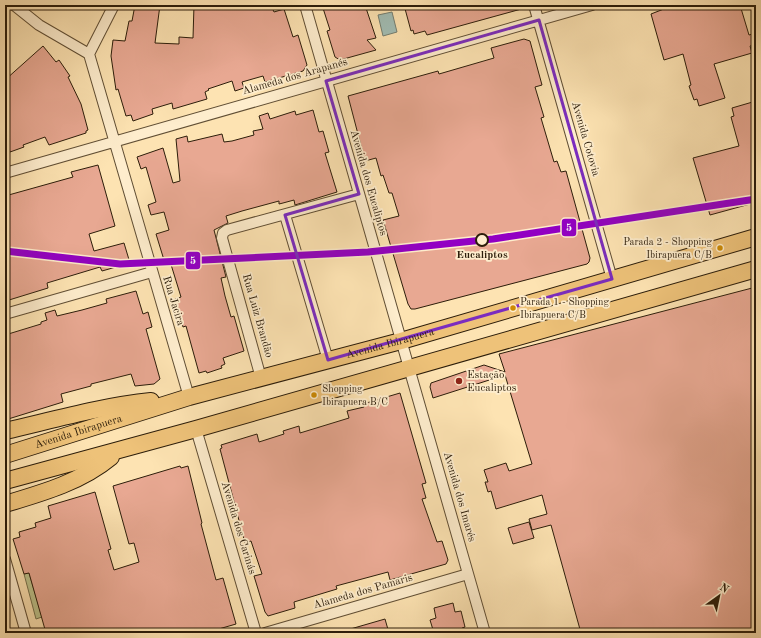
<svg xmlns="http://www.w3.org/2000/svg" width="761" height="638" font-family="'Old Standard TT',serif">
  <rect width="100%" height="100%" fill="#fde3b2"/>
  <filter id="stains"><feTurbulence type="fractalNoise" baseFrequency=".005" numOctaves="4"/><feColorMatrix values="0 0 0 0 .2 0 0 0 0 .09 0 0 0 0 .02 0 0 0 .5 -.17"/></filter>
  <radialGradient id="worn" r=".72"><stop offset=".6" stop-color="#630" stop-opacity="0"/><stop offset="1" stop-color="#630" stop-opacity=".3"/></radialGradient>
  <path fill="#bec48d" stroke="#75704c" d="M 29,573 L 42,617 L 36,619 L 24,574 Z"/>
  <path fill="#a1bdb4" stroke="#727d70" d="M 392,12 L 397,32 L 383,36 L 378,15 Z"/>
  <path fill="#e8a892" stroke="#2c1d0a" d="M 135,5 L 160,5 L 155,43 L 179,44 L 179,37 L 193,38 L 194,5 L 271,5 L 274,12 L 284,9 L 293,37 L 298,35 L 307,65 L 303,71 L 265,82 L 263,76 L 242,82 L 244,88 L 235,91 L 232,81 L 208,89 L 209,90 L 205,92 L 207,99 L 173,109 L 172,103 L 152,109 L 153,114 L 133,121 L 131,115 L 126,116 L 118,89 L 116,90 L 111,56 L 113,40 L 125,41 L 129,21 L 132,21 Z
    M 322,5 L 365,5 L 376,38 L 367,40 L 376,50 L 340,60 L 335,57 L 327,31 L 330,30 Z
    M 404,5 L 525,5 L 525,8 L 427,35 L 425,31 L 414,34 L 413,30 L 411,31 Z
    M 674,5 L 740,5 L 749,35 L 756,33 L 756,44 L 750,46 L 752,53 L 714,64 L 725,98 L 699,106 L 697,99 L 694,100 L 689,86 L 691,85 L 683,54 L 664,60 L 651,14 Z
    M 524,39 L 530,41 L 542,85 L 535,87 L 544,117 L 541,118 L 554,162 L 557,161 L 561,172 L 566,171 L 590,258 L 589,262 L 587,264 L 415,309 L 411,309 L 408,304 L 383,220 L 399,216 L 392,193 L 389,193 L 383,175 L 381,176 L 376,158 L 365,161 L 348,96 L 438,71 L 439,74 L 494,58 L 491,48 Z
    M 43,46 L 56,62 L 59,60 L 70,76 L 68,77 L 81,104 L 88,130 L 86,131 L 86,133 L 49,145 L 45,137 L 23,145 L 24,147 L 10,152 L 7,142 L 5,142 L 5,80 Z
    M 756,101 L 756,198 L 750,200 L 750,204 L 710,215 L 693,158 L 739,146 L 731,117 L 734,116 L 732,108 Z
    M 313,110 L 319,132 L 323,131 L 329,152 L 325,153 L 337,192 L 295,205 L 294,200 L 283,203 L 279,204 L 279,201 L 242,211 L 226,216 L 228,223 L 214,230 L 226,277 L 221,278 L 225,296 L 231,317 L 234,316 L 244,351 L 223,358 L 225,364 L 221,366 L 222,368 L 207,373 L 206,371 L 199,373 L 186,326 L 183,327 L 175,299 L 181,297 L 169,258 L 164,260 L 156,234 L 169,230 L 164,212 L 151,215 L 148,205 L 156,202 L 146,167 L 141,169 L 137,157 L 163,148 L 173,183 L 180,181 L 176,139 L 187,136 L 188,142 L 222,134 L 224,142 L 232,141 L 254,135 L 253,131 L 263,129 L 259,116 L 268,113 L 270,119 L 295,111 L 296,115 Z
    M 98,165 L 115,226 L 89,234 L 94,251 L 124,243 L 130,263 L 102,271 L 100,267 L 47,283 L 48,288 L 9,300 L 7,294 L 5,294 L 5,196 L 73,177 L 71,172 Z
    M 756,287 L 756,633 L 581,633 L 551,525 L 532,530 L 529,519 L 547,514 L 542,495 L 496,509 L 491,491 L 488,492 L 485,482 L 488,482 L 484,470 L 506,463 L 509,471 L 532,464 L 505,375 L 433,398 L 430,387 L 431,383 L 484,365 L 505,372 L 499,354 Z
    M 136,291 L 143,314 L 148,312 L 152,327 L 146,329 L 160,379 L 154,384 L 135,386 L 131,374 L 91,384 L 91,386 L 61,394 L 63,402 L 5,420 L 5,369 L 9,368 L 5,353 L 5,335 L 41,324 L 41,322 L 47,320 L 45,313 L 55,310 L 57,316 L 82,310 L 107,303 L 106,299 Z
    M 400,393 L 426,483 L 422,484 L 426,498 L 422,499 L 437,542 L 442,541 L 448,560 L 446,564 L 390,580 L 388,572 L 336,586 L 337,589 L 294,602 L 295,608 L 268,616 L 265,612 L 254,576 L 262,574 L 251,541 L 245,543 L 220,449 L 222,448 L 221,445 L 257,434 L 259,442 L 284,434 L 283,431 L 299,426 L 300,433 L 349,418 L 347,411 L 364,407 L 363,404 Z
    M 180,466 L 181,468 L 188,466 L 202,523 L 201,524 L 216,580 L 223,578 L 236,624 L 205,633 L 46,633 L 29,573 L 24,574 L 13,539 L 20,537 L 19,532 L 36,527 L 35,523 L 51,518 L 48,506 L 95,492 L 111,549 L 108,550 L 114,570 L 139,562 L 134,543 L 129,544 L 113,486 Z
    M 529,522 L 534,538 L 513,544 L 508,528 Z
    M 453,603 L 455,612 L 461,611 L 465,627 L 462,628 L 463,633 L 434,633 L 430,620 L 436,618 L 434,608 Z
    M 385,619 L 389,633 L 347,633 L 347,630 Z"/>
  <g fill="none" stroke-linecap="round" stroke-linejoin="round">
    <defs>
      <path id="minor" d="M 14,5 L 39,25 L 89,54 L 189,397
        M 305,5 L 485,633
        M 534,5 L 612,279
        M 89,54 L 114,5
        M 5,173 L 592,5
        M 285,215 L 328,360
        M 5,314 L 152,272
        M 261,378 L 222,238 L 223,233 L 227,230 L 359,194
        M 196,429 L 256,633
        M 5,559 L 26,633
        M 265,633 L 468,574"/>
      <g id="primary">
        <path d="M 5,431 C 53,420 102,406 151,401"/>
        <path id="s1" d="M 5,455 L 189,397 L 401,341 L 756,237"/>
        <path d="M 5,481 L 196,429 L 756,269"/>
        <path d="M 5,504 C 42,493 81,482 111,457"/>
      </g>
    </defs>
    <use href="#minor" stroke="#604e34" stroke-width="12"/>
    <use href="#primary" stroke="#2c1d0a" stroke-width="18"/>
    <use href="#minor" stroke="#feedcd" stroke-width="10"/>
    <use href="#primary" stroke="#eec279" stroke-width="16"/>
    <defs>
      <path id="metro-1" d="M 5,251 L 120,264 L 368,252 L 493,239 L 756,199"/>
    </defs>
    <use href="#metro-1" stroke="#feedcd" stroke-width="10"/>
    <use href="#metro-1" stroke="#9200c3" stroke-width="7"/>
  </g>
  <path fill="none" stroke="#7b2cbf" stroke-width="3" stroke-linejoin="round" d="M 539,20 L 612,279 L 328,360 L 285,215 L 359,194 L 326,81 Z"/>
  <circle fill="#feedcd" stroke="#2c1d0a" stroke-width="2" cx="482" cy="240" r="6"/>
  <g fill="#ce8b02" stroke="#feedcd" stroke-width="1.5">
    <circle cx="720" cy="248" r="3.5"/>
    <circle cx="513" cy="308" r="3.5"/>
    <circle cx="314" cy="395" r="3.5"/>
  </g>
  <circle fill="#8f2418" stroke="#feedcd" stroke-width="1.5" cx="459" cy="381" r="4"/>
  <g text-anchor="middle" dominant-baseline="central" stroke-width="3.5" stroke-linejoin="round" paint-order="stroke">
    <g font-size="10" fill="#2c1d0a" stroke="#feedcd" text-anchor="start">
      <text x="712" y="242" text-anchor="end">Parada 2 - Shopping<tspan x="712" dy="13">Ibirapuera C/B</tspan></text>
      <text x="520" y="302">Parada 1 - Shopping<tspan x="520" dy="13">Ibirapuera C/B</tspan></text>
      <text x="322" y="389">Shopping<tspan x="322" dy="13">Ibirapuera B/C</tspan></text>
    </g>
    <g font-size="11" fill="#2c1d0a" stroke="#feedcd">
      <text transform="translate(295 77) rotate(-16)">Alameda dos Arapanés</text>
      <text transform="translate(585 139) rotate(74)">Avenida Cotovia</text>
      <text transform="translate(368 183) rotate(74)">Avenida dos Eucaliptos</text>
      <text transform="translate(173 301) rotate(73)">Rua Jacira</text>
      <text transform="translate(257 316) rotate(74)">Rua Luiz Brandão</text>
      <text stroke="none"><textPath href="#s1" startOffset="401">Avenida Ibirapuera</textPath></text>
      <text stroke="none"><textPath href="#s1" startOffset="77">Avenida Ibirapuera</textPath></text>
      <text transform="translate(459 497) rotate(74)">Avenida dos Imarés</text>
      <text transform="translate(238 528) rotate(73)">Avenida dos Carinás</text>
      <text transform="translate(363 592) rotate(-16)">Alameda dos Pamaris</text>
    </g>
    <g font-size="11" font-weight="bold" fill="#2c1d0a" stroke="#feedcd">
      <text x="482" y="255">Eucaliptos</text>
    </g>
    <g font-size="11" fill="#2c1d0a" stroke="#feedcd" text-anchor="start">
      <text x="467" y="375">Estação<tspan x="467" dy="13">Eucaliptos</tspan></text>
    </g>
  </g>
  <g stroke="#feedcd" stroke-width="1.5">
    <rect x="561" y="218" width="16" height="19" rx="4" fill="#9200c3"/>
    <rect x="185" y="251" width="16" height="19" rx="4" fill="#9200c3"/>
  </g>
  <g font-size="11" text-anchor="middle" font-weight="bold" fill="#fff">
    <text x="569" y="231">5</text>
    <text x="193" y="264">5</text>
  </g>
  <rect width="761" height="638" fill="none" stroke="#fde3b2" stroke-width="20"/>
  <rect x="6" y="6" width="749" height="626" fill="none" stroke="#2c1d0a" stroke-width="2"/>
  <rect x="10" y="10" width="741" height="618" fill="none" stroke="#2c1d0a"/>
  <g transform="translate(719 596) rotate(33)" stroke="#feedcd" stroke-width="3" paint-order="stroke">
  <path d="M0-3L7 15L0 10L-7 15Z" fill="#2c1d0a"/>
  <text y="-6" font-size="11" font-weight="bold" text-anchor="middle" fill="#2c1d0a">N</text>
  </g>
  <rect width="100%" height="100%" filter="url(#stains)"/>
  <rect width="100%" height="100%" fill="url(#worn)"/>
</svg>
